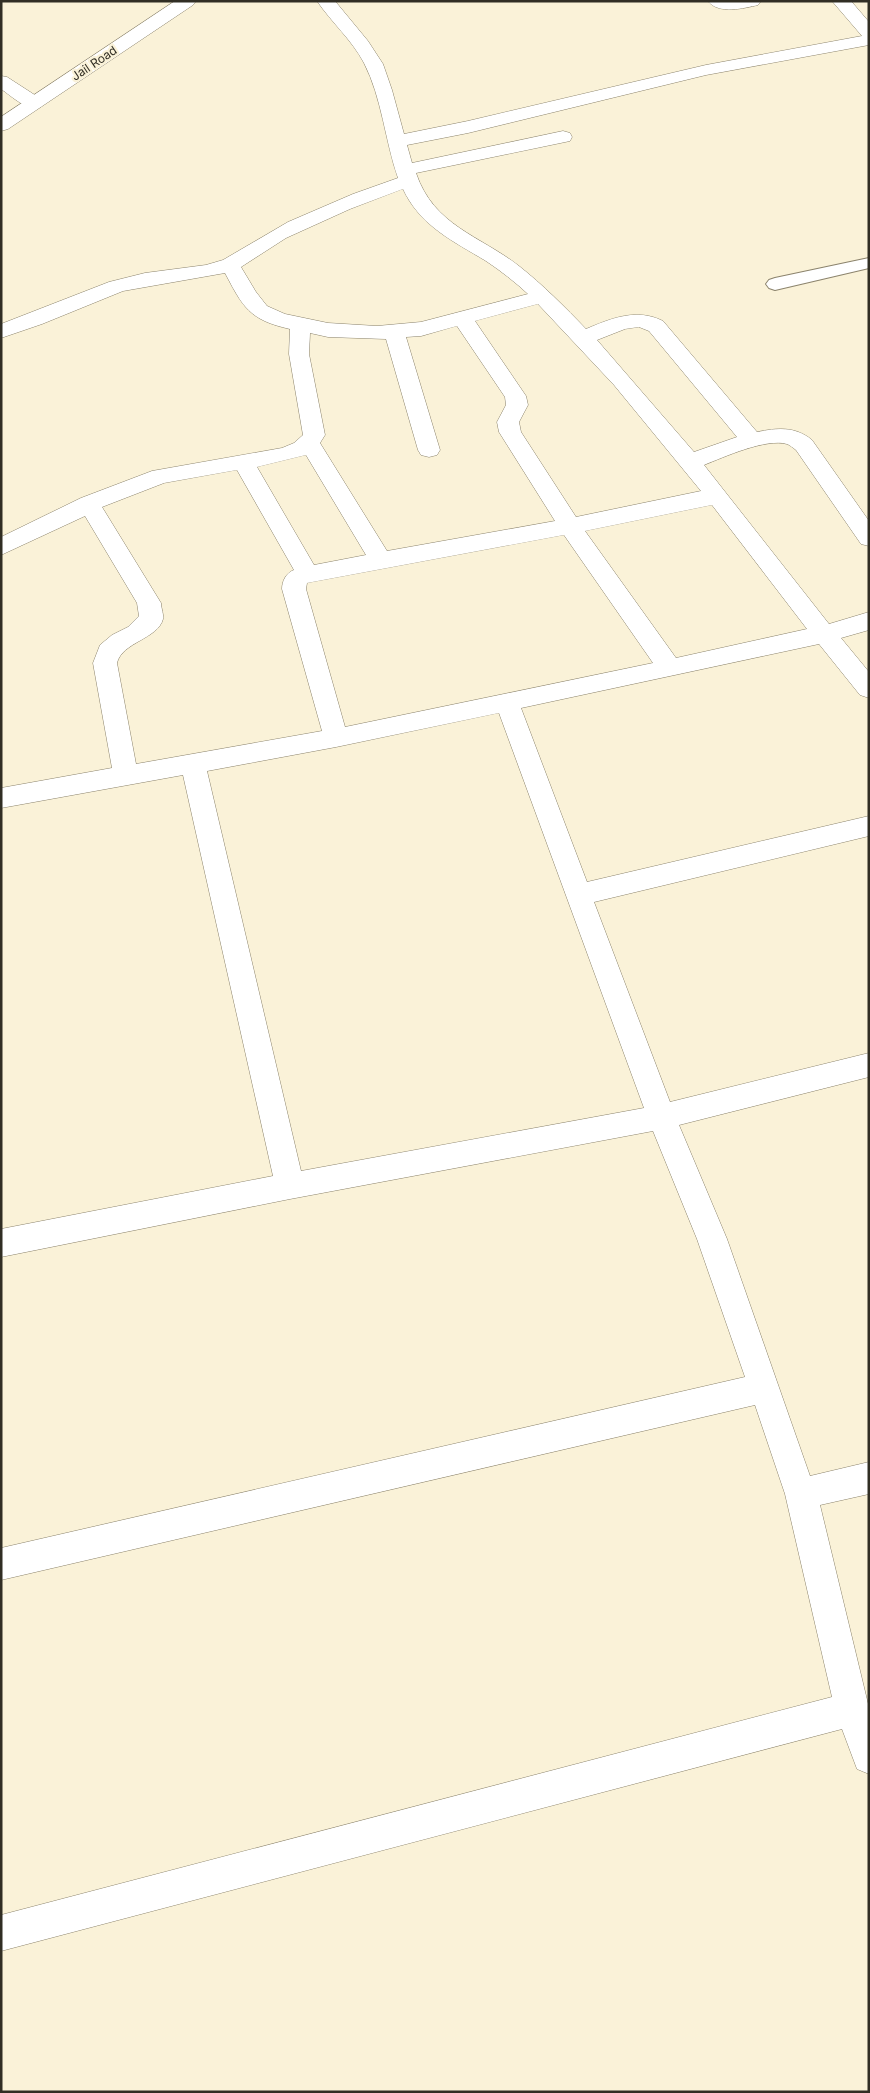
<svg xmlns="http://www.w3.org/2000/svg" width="870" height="2093" font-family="Inter,sans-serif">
  <rect width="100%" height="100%" fill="#faf2d8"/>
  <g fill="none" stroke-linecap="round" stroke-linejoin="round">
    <defs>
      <path id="service" d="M 869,258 L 869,268 L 775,290 L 769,288 L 766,284 L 769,280 L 775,278 Z"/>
      <path id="minor" d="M 317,1 L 335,1 L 368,41 L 383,64 L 392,90 L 404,134 L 468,121 L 706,65 L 862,36 L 832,1 L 851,1 L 869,22 L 869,45 L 706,75 L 468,133 L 407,145 L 412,163 L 563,131 L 570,133 L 572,137 L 570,141 L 416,173 C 434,226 479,235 519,266 C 543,285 565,307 586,329 C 612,318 637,308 663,321 L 757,432 C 777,428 795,426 812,440 L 869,521 L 869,546 L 861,544 L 796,450 C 793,448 790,445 787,444 C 766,438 724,457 704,465 L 829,624 L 869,612 L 869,630 L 841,638 L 869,672 L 869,698 L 860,695 L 819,644 L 521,708 L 587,882 L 869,816 L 869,836 L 594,902 L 670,1102 L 869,1053 L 869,1077 L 679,1125 L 727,1239 L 810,1476 L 869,1462 L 869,1494 L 820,1505 L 869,1708 L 869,1774 L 857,1769 L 842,1729 L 1,1951 L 1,1915 L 832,1697 L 785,1494 L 755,1405 L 1,1580 L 1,1548 L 745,1377 L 697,1239 L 653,1131 L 290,1199 L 1,1257 L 1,1229 L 273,1176 L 183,775 L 1,808 L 1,788 L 112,768 L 93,663 L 100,645 L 112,635 L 128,627 L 139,616 L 137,603 L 85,516 L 1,555 L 1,537 L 81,498 L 152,471 L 282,448 L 294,443 L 303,435 L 289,354 L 290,329 C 249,320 243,307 225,273 L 123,291 L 42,324 L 1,338 L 1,324 L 109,282 L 145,273 L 206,265 L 223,260 L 288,222 L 353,194 L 398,178 C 385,141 382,98 364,63 C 352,40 332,23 317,1 ZM 403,189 C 420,226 453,241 486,261 C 501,271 515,282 528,294 L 421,322 L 377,326 L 328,323 L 285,314 L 267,306 L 256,292 L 241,267 L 286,238 L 350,209 ZM 538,304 L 614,385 L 701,491 L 576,517 L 521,432 L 519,422 L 528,405 L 526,396 L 475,321 ZM 457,326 L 505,397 L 506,405 L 497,422 L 499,432 L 555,521 L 387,551 L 320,443 L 325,435 L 309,354 L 310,333 L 328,337 L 386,339 L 418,450 L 421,455 L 429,457 L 437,455 L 440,450 L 406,337 L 421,336 ZM 639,327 L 649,331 L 737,437 L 694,452 L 597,340 L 625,329 ZM 306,455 L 366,555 L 314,565 L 257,467 ZM 237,470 L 294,570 C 286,573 282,581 282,589 L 322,731 L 136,764 L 117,663 C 122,642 158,639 163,619 C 164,615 161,608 161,603 L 102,507 L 164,483 ZM 712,505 L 807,629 L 676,658 L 585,531 ZM 564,535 L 653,663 L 345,727 L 306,589 L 307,583 ZM 499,713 L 644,1108 L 301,1171 L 207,771 L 336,747 Z
        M 708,1 L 761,1 L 758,5 C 745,8 718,15 708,1 Z
        M 1,76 L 7,77 L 41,99 L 43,103 L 41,107 C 26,111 13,97 1,89 Z"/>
      <path id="primary" d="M 175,1 L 196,1 L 193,5 L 8,129 L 1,131 L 1,117 Z"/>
    </defs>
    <use href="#service" stroke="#8b836c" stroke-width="2"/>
    <use href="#minor" stroke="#8b836c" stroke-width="1"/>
    <use href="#primary" stroke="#8b836c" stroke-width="1"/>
    <use href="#service" fill="#fff" fill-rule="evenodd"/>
    <use href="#minor" fill="#fff" fill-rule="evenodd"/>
    <use href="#primary" fill="#fff" fill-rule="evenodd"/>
  </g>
  <g text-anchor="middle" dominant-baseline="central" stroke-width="4.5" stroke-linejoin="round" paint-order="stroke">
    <g font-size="12" fill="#312e24" stroke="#faf2d8">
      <text transform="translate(94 63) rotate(-34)">Jail Road</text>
    </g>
  </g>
  <rect width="870" height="2093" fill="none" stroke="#312e24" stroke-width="5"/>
</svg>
